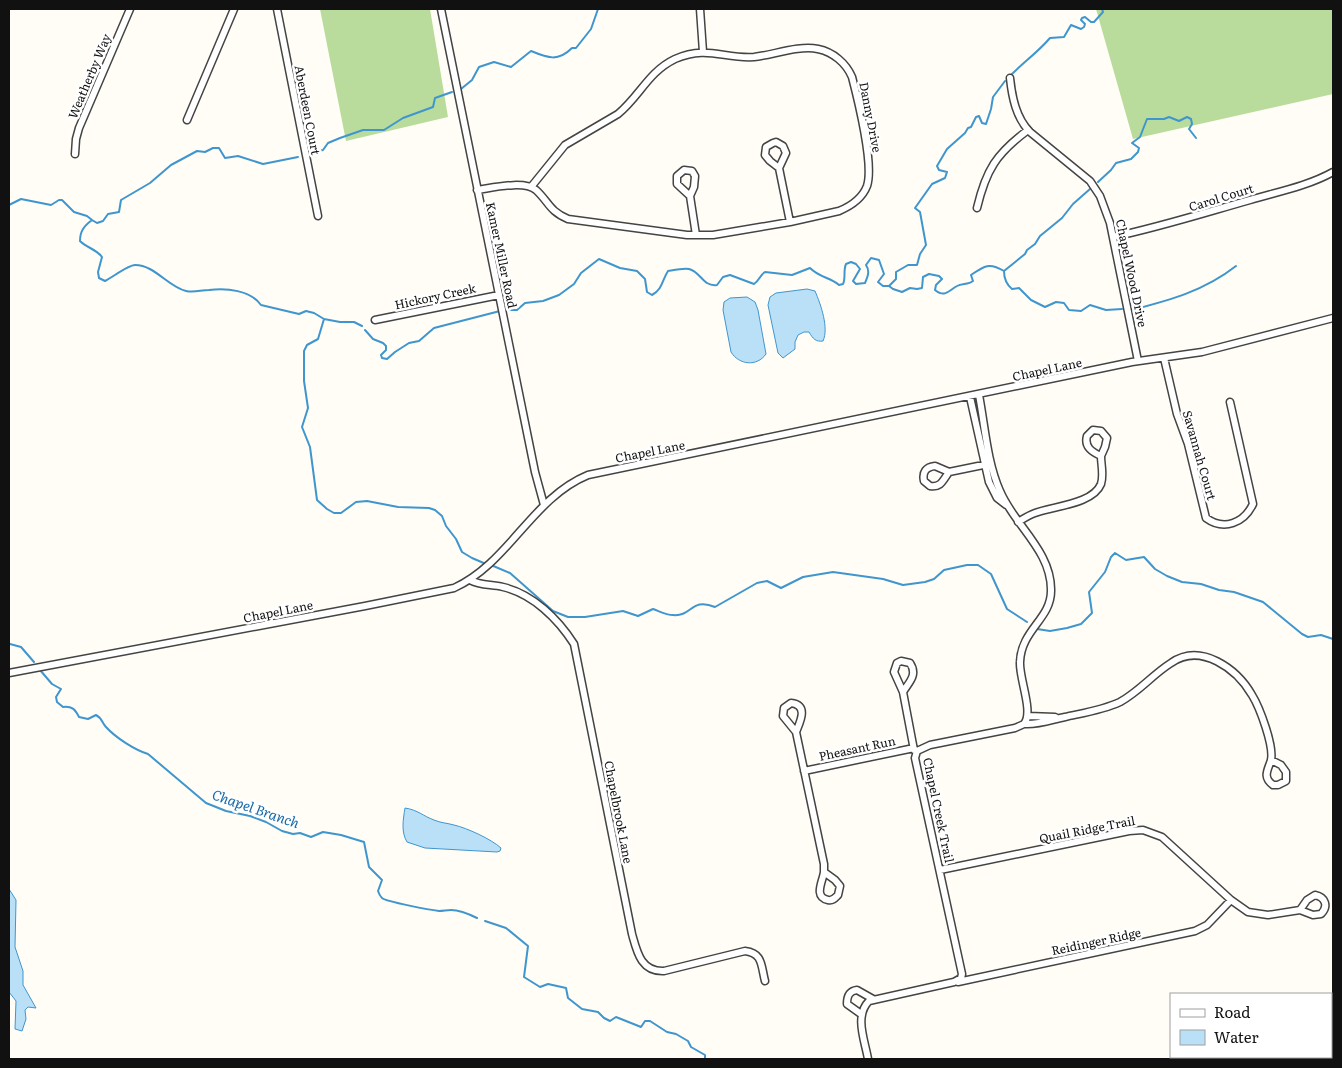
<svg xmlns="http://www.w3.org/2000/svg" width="1342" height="1068" font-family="Literata,serif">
  <rect width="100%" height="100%" fill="#fffdf5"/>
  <path fill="#b9dc9c" d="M 320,9 L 430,9 L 448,117 L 346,141 Z
    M 1096,9 L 1333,9 L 1333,94 L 1133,139 Z"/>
  <path fill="#b9e0f7" stroke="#3f96cf" d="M 807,289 L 815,291 C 821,305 829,328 823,341 C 816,342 813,339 809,332 L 804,332 L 798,335 L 795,342 L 795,349 L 783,358 L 778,353 L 768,305 L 770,297 L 776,293 Z
    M 747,297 L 755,302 L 758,310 L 766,354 C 757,367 739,365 731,352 L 723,310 L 724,302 L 730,298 Z
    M 405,808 C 418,810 423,816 434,820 C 441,823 447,823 454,825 C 467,828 491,839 501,848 L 500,851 L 497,852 L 425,848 L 407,842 C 401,832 403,820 405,808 Z
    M 9,889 L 16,900 L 15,947 L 23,971 L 23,985 L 36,1008 L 28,1007 L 25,1010 L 26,1019 L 22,1031 L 15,1029 L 16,1001 L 9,992 Z"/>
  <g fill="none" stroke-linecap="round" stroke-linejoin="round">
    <path stroke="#3f96cf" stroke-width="2" d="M 1012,74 C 1024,62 1038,52 1050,38 L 1064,37 L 1071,25 L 1081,29 L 1084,27 L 1085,24 L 1081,20 L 1082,18 L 1085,17 L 1091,22 L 1094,22 L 1103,12 L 1102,9
      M 461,89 L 472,80 L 479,67 L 494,62 L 511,67 L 531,51 C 548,58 558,62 572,48 L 576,48 L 591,29 L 598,9
      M 312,153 L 323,150 L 328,143 L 340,138 L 363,130 L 384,130 L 403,118 L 433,107 L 435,98 L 452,92
      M 1098,182 L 1111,170 L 1116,163 L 1131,159 L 1138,152 L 1139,148 L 1132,143 L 1140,137 L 1147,119 L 1164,119 L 1169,117 L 1179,121 L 1187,117 L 1191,119 L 1192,124 L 1189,129 L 1196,138
      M 9,205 L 21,199 L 51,205 L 59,200 L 62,200 L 74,212 L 87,216 L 92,220 C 84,226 80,231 80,241 C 87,248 96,249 102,257 L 98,272 L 99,278 L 105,281 C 113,277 128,265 135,265 C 155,265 168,287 186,291 C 194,293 201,290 209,290 C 227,288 250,290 261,305 L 299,314 L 306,311 L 314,313 L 324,319 L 340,322 L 354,322 L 362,326
      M 92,220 L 97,223 L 103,221 L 108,214 L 119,212 L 121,200 L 150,183 L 171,165 L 197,151 L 205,152 L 213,148 L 219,148 L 225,158 L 238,156 L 263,164 L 298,157
      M 1004,271 C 1004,279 1006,284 1012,289 L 1019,288 L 1031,300 L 1045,307 L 1056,302 L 1064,303 L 1069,310 L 1081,311 L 1090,305 L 1106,310 L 1122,309
      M 1004,271 L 1025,254 L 1027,250 L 1035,244 L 1040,236 L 1062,218 L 1073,204 L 1090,189
      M 889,286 L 893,289 L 902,292 L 910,288 L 917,289 L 922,288 L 923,277 L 929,274 L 939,276 L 942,279 L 936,285 L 935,290 C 945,298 948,291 957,286 C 962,283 968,285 973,281 L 971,275 C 984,266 989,262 1004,271
      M 506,310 L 517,310 L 525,303 L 543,301 L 559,295 L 574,284 L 581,273 L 599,259 L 620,268 L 637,271 L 645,279 L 647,292 L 652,295 C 663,289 662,280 668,271 C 674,270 683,268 689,269 C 701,272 703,287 717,285 L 723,277 L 730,275 L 754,284 C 759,281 760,275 765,272 L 792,275 L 810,268 C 820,278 830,277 839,285 L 843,284 C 846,278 843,271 846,264 L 851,262 L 856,264 L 860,269 L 853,281 L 856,284 L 865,283 C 868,276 870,271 866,265 L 871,258 L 879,260 L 884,274 L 878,282 L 883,286 L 889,286 L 896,279 L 896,272 L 908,265 L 917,265 L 920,254 L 926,245 L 920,212 L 915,208 L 932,184 L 945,178 L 947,172 L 939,170 L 937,166 L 947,149 L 965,133 L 968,128 L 971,127 L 976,117 L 979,116 L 982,123 L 986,124 L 991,109 L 993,97 L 1005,81
      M 1132,310 C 1170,300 1204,291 1236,266
      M 324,319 L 318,339 L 307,345 L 304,351 L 304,381 L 308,408 L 302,427 L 310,447 L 317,500 L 327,509 L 334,513 L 341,513 L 356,502 L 367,501 L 398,507 L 429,508 L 435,510 L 442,516 L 446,526 L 456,539 L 462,552 L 472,558 L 486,564
      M 365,330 L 373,339 L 383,343 L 386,346 L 386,350 L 381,355 L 382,358 L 387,359 L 395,352 L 409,343 L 419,341 L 434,328 L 500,311
      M 491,565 L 510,573 L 553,611 L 568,617 L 585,617 L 623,611 L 638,616 L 653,609 C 659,611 666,615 673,615 C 692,617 691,597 715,607 L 757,583 L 767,581 L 781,588 L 803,577 L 833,572 L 883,579 L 903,585 L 925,582 L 934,579 L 944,570 L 967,565 L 978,565 L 991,574 L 1007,609 L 1027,622
      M 1037,629 L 1050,631 L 1067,628 L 1081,624 L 1092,613 L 1089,592 L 1105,572 L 1111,557 L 1115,553 L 1126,560 L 1144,557 L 1155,569 L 1167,576 L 1182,582 L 1201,584 L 1219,590 L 1234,592 L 1263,602 L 1302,634 L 1308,637 L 1321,635 L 1333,639
      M 10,644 L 21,647 L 34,662
      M 40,670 L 52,684 L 61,689 L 56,697 L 57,702 L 63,707 C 72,706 75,709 79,717 L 88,719 L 96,715 C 102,718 102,723 106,727 C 116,738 135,750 148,754 L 206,803 L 226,811 L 250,816 L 266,822 L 282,831 L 293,834 L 300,833 L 311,837 L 323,832 L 341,835 L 364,842 L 369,867 L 382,880 L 378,891 C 379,894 380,896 382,898 C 387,902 431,910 439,911 C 443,911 447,910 451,910 C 460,910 469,914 477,918
      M 485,921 L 506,928 L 528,946 L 524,977 L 540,987 L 548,984 L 566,988 L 568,998 L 582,1009 L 598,1012 L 604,1018 L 610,1021 L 616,1017 L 641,1027 L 645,1021 L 650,1021 L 667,1032 L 676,1034 L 688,1041 L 691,1047 L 705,1055 L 705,1059"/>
    <defs>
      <path id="minor" d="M 277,9 L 318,216
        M 441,9 L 535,472 L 544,505
        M 700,9 L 703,52
        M 1010,78 C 1012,97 1016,118 1030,132 L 1090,181 L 1100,196 L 1110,223 L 1138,361
        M 187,120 L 234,9
        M 776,142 L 783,146 L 786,153 L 779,168 L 770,161 L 765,155 L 766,147 L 773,143 Z
        M 75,154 L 76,139 L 79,128 L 130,9
        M 779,168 L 790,222
        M 684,170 L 692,171 L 695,176 L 694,187 L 690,196 L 677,184 L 677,176 Z
        M 477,190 C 492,188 524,180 536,190 C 549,202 549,211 568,219 L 687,235 L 713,235 L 790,222 L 839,211 C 851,206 862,199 867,186 C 874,165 858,100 852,77 C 846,63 833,52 818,49 C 799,45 773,55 754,57 C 724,59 707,45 675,59 C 648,72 640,96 618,114 L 565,145 L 531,187
        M 690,196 L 696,235
        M 977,208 C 986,170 996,154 1028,130
        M 1113,237 C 1160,227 1204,213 1250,200 C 1277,192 1308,186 1333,172
        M 375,320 L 499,295
        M 1164,358 L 1177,414 L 1188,444 L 1206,518 C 1224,531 1244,523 1253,504 L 1230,402
        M 970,397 L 989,482 L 997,498 L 1006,505
        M 1093,430 L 1101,431 L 1107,438 L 1105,447 L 1101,456 C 1092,452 1084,447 1087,436 Z
        M 935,466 L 949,472 C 943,480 941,488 930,486 L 924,481 C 922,472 926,467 935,466 Z
        M 949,472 L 988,464
        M 1018,522 C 1023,519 1029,515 1035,513 C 1054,506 1093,504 1101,484 C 1104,475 1101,465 1101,456
        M 470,580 C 481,586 491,584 503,587 C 533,594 558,619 574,644 L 632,934 C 637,952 641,972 664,971 L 745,951 C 763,953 761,966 765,981
        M 901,661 L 910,663 C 918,675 909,682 903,692 L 894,672 L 897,663 Z
        M 9,673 L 365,606 L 454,588 C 509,563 532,498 588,475 L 1132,362 L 1202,352 L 1333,318
        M 903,692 L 914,750
        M 791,703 C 809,705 800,722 796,732 L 783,716 L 784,708 Z
        M 1028,716 L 1055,717
        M 1024,724 C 1039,725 1051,720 1065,717 C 1083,713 1103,710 1120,702 C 1140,691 1152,675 1171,663 C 1201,642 1237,669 1252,695 C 1260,708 1274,746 1271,760
        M 796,732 L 824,864 L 824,872
        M 1271,760 L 1281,765 L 1286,772 L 1286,781 L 1278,785 L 1273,785 C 1262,777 1268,770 1271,760 Z
        M 804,771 L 914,748
        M 940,870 L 1129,831 L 1143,830 L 1162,837 L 1231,900 L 1248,912 L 1268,915 L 1300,910
        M 824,872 L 835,880 L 840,886 L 838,895 C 835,898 833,901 828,900 C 813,897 823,881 824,872 Z
        M 1315,895 C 1325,897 1329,906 1321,914 L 1313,915 L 1300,910 L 1307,900 Z
        M 958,982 L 1195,931 L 1207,925 L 1231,900
        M 861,1014 L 847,1004 C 847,996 849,991 857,990 L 873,999
        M 868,1059 C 865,1041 854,1016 869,1001 L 954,982 L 961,978 L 962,974 L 915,758 L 917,751 L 930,745 L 1015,728 L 1024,724 C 1034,712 1019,679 1020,662 C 1021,630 1051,619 1051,591 C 1052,551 1014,525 1000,491 C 987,462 985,426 979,395"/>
    </defs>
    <use href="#minor" stroke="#444" stroke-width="9"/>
    <use href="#minor" stroke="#fff" stroke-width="6"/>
  </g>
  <g text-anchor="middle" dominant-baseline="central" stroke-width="5" stroke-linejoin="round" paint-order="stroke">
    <g font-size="12" fill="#111" stroke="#fff">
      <text transform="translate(89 76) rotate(-67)">Weatherby Way</text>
      <text transform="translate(308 110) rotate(79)">Aberdeen Court</text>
      <text transform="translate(871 117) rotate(79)">Danny Drive</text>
      <text transform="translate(1221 197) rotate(-17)">Carol Court</text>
      <text transform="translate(502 255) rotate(78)">Kamer Miller Road</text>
      <text transform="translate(1132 273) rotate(78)">Chapel Wood Drive</text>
      <text transform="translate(435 296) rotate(-12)">Hickory Creek</text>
      <text transform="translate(1047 369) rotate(-12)">Chapel Lane</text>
      <text transform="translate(650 451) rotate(-11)">Chapel Lane</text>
      <text transform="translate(1200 455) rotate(74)">Savannah Court</text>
      <text transform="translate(278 611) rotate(-11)">Chapel Lane</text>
      <text transform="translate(857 748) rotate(-12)">Pheasant Run</text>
      <text transform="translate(939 810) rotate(78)">Chapel Creek Trail</text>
      <text transform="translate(619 812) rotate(79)">Chapelbrook Lane</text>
      <text transform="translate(1087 829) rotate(-11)">Quail Ridge Trail</text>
      <text transform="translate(1096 941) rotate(-12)">Reidinger Ridge</text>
    </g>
    <g font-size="14" font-style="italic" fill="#1768a6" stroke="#fff">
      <text transform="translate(256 808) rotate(19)">Chapel Branch</text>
    </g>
  </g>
  <rect width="1342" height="1068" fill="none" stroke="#111111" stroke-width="20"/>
  <rect x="1170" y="993" width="162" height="65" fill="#ffffff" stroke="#a0a0a0"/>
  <rect x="1180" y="1009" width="25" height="8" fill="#ffffff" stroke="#a0a0a0"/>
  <text x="1214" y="1018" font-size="15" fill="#111111">Road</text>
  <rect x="1180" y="1030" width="25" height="15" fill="#b9e0f7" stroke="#a0a0a0"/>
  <text x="1214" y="1043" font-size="15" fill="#111111">Water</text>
</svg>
